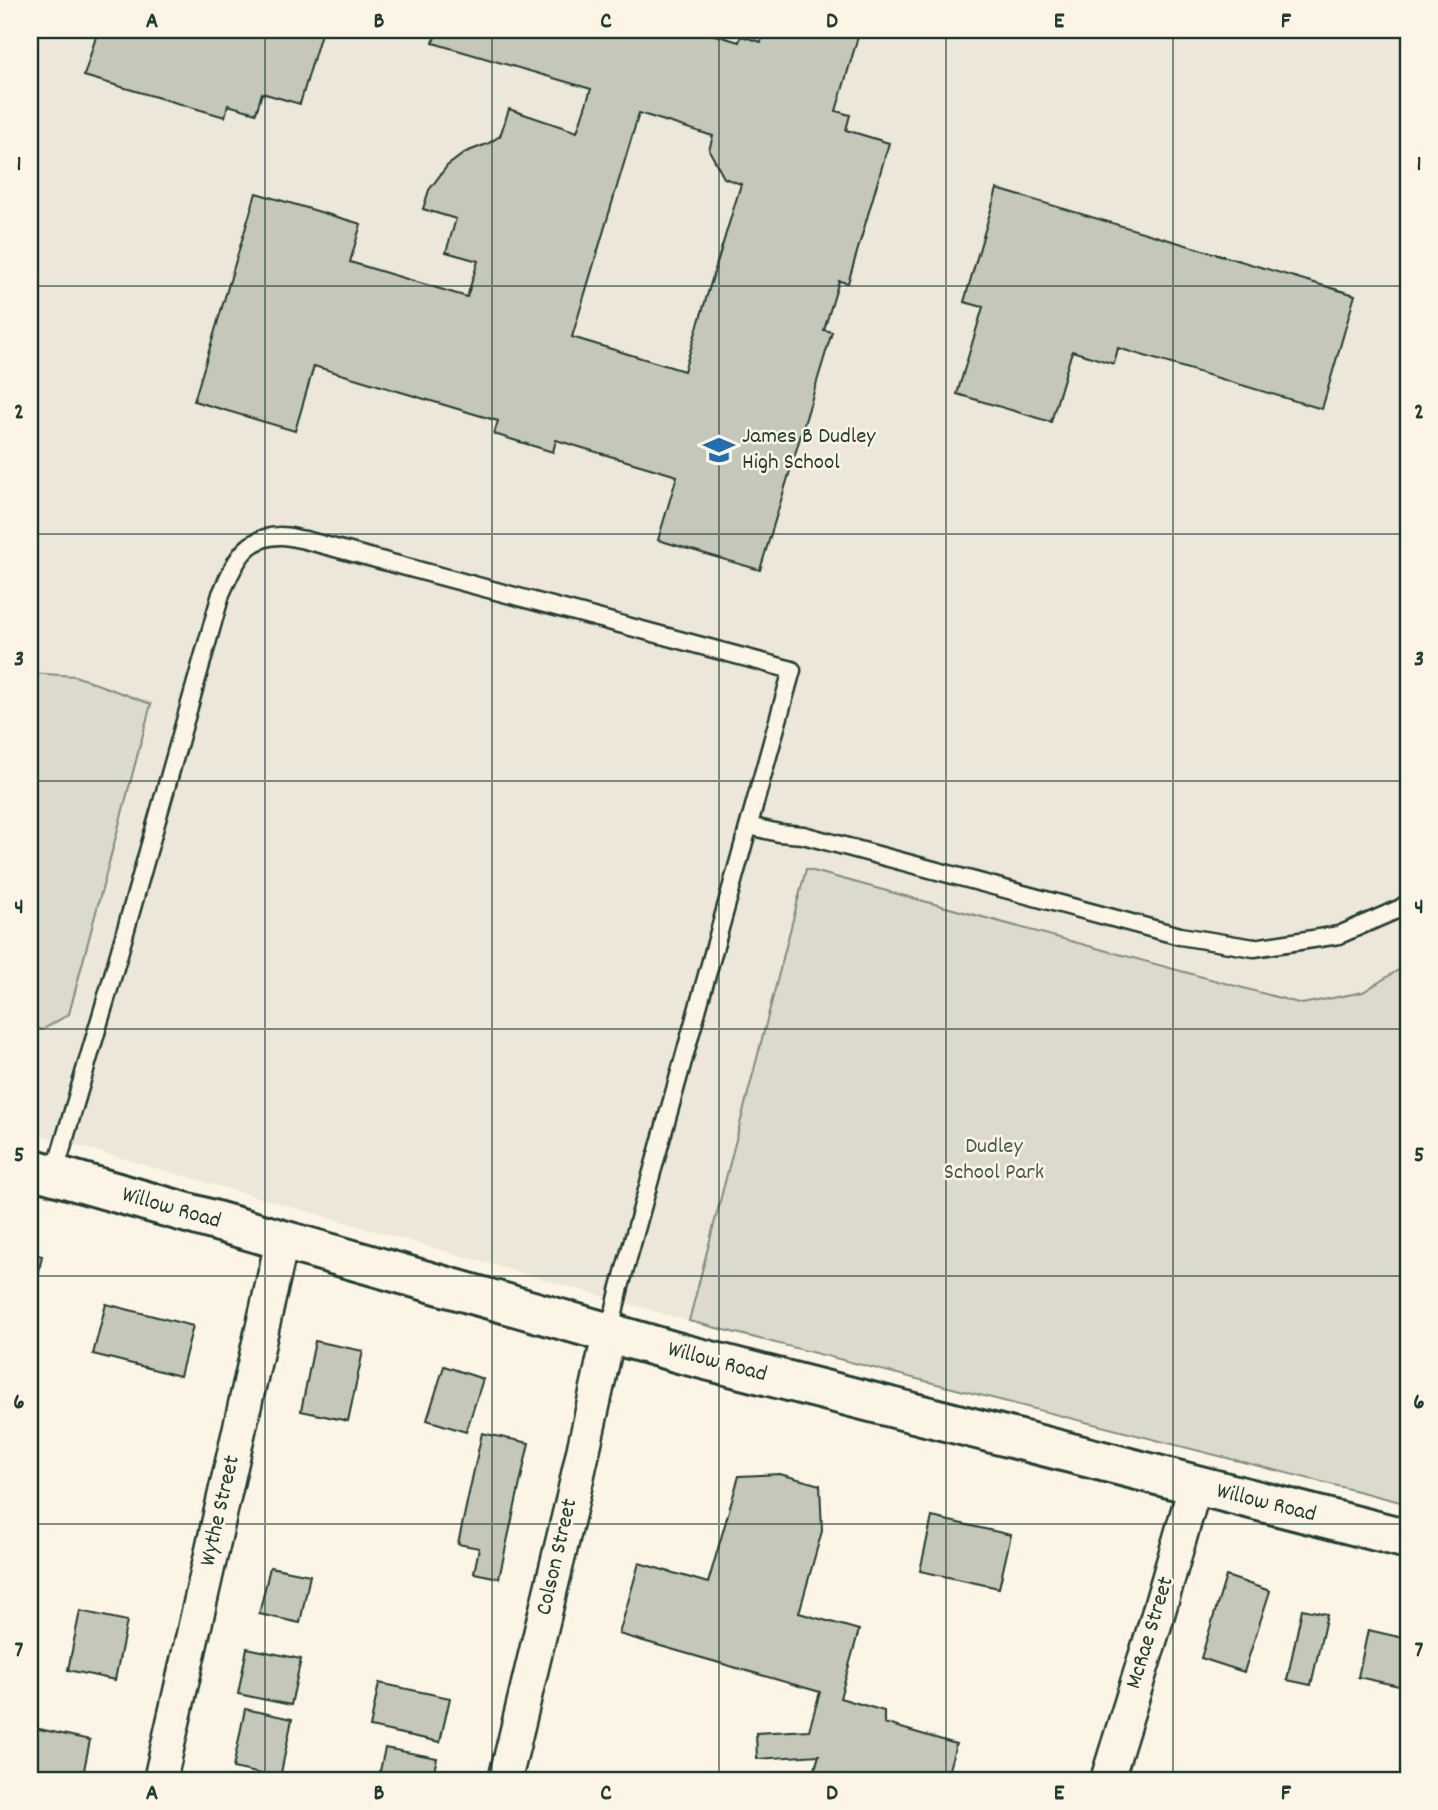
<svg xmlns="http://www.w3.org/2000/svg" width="1438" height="1810" font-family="Dekko,sans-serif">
  <rect width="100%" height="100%" fill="#fcf5e5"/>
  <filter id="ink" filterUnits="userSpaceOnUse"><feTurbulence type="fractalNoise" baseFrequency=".0143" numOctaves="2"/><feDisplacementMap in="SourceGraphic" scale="14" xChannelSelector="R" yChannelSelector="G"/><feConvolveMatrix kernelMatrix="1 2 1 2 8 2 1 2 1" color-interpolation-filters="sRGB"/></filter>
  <g filter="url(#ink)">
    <path fill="#ece7d8" d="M 30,30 L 1408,30 L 1408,1034 L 806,870 L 689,1321 L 30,1132 Z"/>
    <path fill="#dcdacc" stroke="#7e8c80" stroke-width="2" d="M 30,673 L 75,676 L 151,704 L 69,1014 L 42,1030 L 30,1025 Z
      M 806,869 L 1302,1004 L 1363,992 L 1408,964 L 1408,1504 L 689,1321 Z"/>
    <path fill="#c5c7b9" stroke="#1f3d34" stroke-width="2" fill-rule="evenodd" d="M 98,30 L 322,30 L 300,104 L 262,93 L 256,113 L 228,105 L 225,117 L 84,76 Z
      M 437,30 L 698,30 L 739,42 L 741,36 L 761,42 L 765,30 L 860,30 L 836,111 L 850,115 L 846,130 L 889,143 L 848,283 L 839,281 L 824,330 L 832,332 L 760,570 L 658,540 L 677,476 L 556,440 L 553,452 L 494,434 L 498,421 L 314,366 L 295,431 L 194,401 L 256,193 L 361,224 L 350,262 L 467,297 L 478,261 L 446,252 L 456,219 L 423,209 L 429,190 L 447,166 L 466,152 L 487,144 L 500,136 L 509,109 L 577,132 L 591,89 L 433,43 ZM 639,113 L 713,136 L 709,150 L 724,178 L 741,184 L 684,371 L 572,337 Z
      M 997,189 L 1355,295 L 1322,409 L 1118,348 L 1114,364 L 1072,351 L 1051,422 L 957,394 L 983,307 L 964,302 Z
      M 1408,299 L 1408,319 L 1403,318 Z
      M 30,1253 L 42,1256 L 31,1311 L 30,1311 Z
      M 106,1304 L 193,1326 L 180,1376 L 93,1354 Z
      M 315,1341 L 363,1351 L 348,1421 L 301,1411 Z
      M 444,1366 L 483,1379 L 466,1432 L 427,1420 Z
      M 482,1433 L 529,1443 L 499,1578 L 474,1573 L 479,1548 L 458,1544 Z
      M 780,1474 L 820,1485 L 822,1531 L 799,1613 L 859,1630 L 840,1698 L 884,1711 L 884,1723 L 956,1744 L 946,1780 L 812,1780 L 819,1755 L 757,1759 L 756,1733 L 809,1730 L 820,1692 L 619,1634 L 639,1563 L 708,1583 L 739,1476 Z
      M 932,1517 L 1011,1535 L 999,1588 L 920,1571 Z
      M 270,1567 L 310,1575 L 300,1623 L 259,1614 Z
      M 1226,1576 L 1270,1591 L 1244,1672 L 1201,1658 Z
      M 1302,1609 L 1327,1614 L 1311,1685 L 1287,1680 Z
      M 80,1611 L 127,1621 L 115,1680 L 68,1670 Z
      M 1368,1630 L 1408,1639 L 1408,1688 L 1358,1677 Z
      M 247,1648 L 301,1659 L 291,1705 L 238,1694 Z
      M 379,1683 L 450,1698 L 440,1742 L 370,1727 Z
      M 245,1709 L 292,1719 L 280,1778 L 233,1768 Z
      M 30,1727 L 90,1740 L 82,1780 L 70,1780 L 30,1772 Z
      M 385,1748 L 437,1758 L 432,1780 L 378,1780 Z
      M 1245,1775 L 1268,1780 L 1244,1780 Z"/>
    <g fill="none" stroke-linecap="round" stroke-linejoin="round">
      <defs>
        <path id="lane" d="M 749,826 L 779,833 L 803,835 L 1180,936 L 1254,948 L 1339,935 L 1401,908 L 1408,902
          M 54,1175 L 109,989 L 221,594 C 234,565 244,535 282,536 C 289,536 297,539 305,540 L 792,670 L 620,1287 L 609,1334"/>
        <path id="street" d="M 160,1780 L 282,1241
          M 505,1780 L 573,1497 L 609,1334
          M 1107,1780 L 1154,1628 L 1195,1486"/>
        <path id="secondary" d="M 30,1168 L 683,1354 L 1408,1539"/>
      </defs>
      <use href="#lane" stroke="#1f3d34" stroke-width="21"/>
      <use href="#street" stroke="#1f3d34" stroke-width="37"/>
      <use href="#secondary" stroke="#1f3d34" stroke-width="44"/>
      <use href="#lane" stroke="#fcf5e5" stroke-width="16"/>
      <use href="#street" stroke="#fcf5e5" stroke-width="32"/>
      <use href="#secondary" stroke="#fcf5e5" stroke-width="38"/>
    </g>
  </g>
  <path fill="none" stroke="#1f3d34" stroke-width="2" stroke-opacity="0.55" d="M 265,30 L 265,1780M 492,30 L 492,1780M 719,30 L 719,1780M 946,30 L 946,1780M 1173,30 L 1173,1780M 30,286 L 1408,286M 30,534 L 1408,534M 30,781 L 1408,781M 30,1029 L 1408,1029M 30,1276 L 1408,1276M 30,1524 L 1408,1524"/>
  <defs>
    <symbol id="school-bare" viewBox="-9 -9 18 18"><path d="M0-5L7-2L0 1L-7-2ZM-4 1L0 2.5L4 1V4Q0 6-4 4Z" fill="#1f6fb2" stroke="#fcf5e5" stroke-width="2.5" paint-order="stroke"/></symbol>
  </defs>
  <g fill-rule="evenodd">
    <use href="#school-bare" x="697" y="428" width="44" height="44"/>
  </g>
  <g text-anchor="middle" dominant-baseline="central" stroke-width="5" stroke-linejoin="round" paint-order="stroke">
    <g font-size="23" fill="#1f3d34" stroke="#fcf5e5" text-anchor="start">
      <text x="742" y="437">James B Dudley<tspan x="742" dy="26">High School</tspan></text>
    </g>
    <g font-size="23" fill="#455c52" stroke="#fcf5e5">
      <text x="994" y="1147">Dudley<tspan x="994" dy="26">School Park</tspan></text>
    </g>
    <g font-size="23" fill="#1f3d34" stroke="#fcf5e5">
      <text transform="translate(171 1209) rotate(16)">Willow Road</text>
      <text transform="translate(717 1363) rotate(15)">Willow Road</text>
      <text transform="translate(1266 1504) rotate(14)">Willow Road</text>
      <text transform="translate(221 1511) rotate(-77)">Wythe Street</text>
      <text transform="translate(558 1557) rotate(-77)">Colson Street</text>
      <text transform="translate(1151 1633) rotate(-73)">McRae Street</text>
    </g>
  </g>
  <rect width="1438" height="1810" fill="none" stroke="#fcf5e5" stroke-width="77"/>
  <rect x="38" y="38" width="1362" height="1734" fill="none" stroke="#1f3d34" stroke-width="2.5"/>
  <g font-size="23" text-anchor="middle" font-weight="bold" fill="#1f3d34">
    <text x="152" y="27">A</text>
    <text x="379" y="27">B</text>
    <text x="606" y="27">C</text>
    <text x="832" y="27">D</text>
    <text x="1059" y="27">E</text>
    <text x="1286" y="27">F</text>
    <text x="19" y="170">1</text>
    <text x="1419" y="170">1</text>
    <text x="19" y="418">2</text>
    <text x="1419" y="418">2</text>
    <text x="19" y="665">3</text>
    <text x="1419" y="665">3</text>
    <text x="19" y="913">4</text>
    <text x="1419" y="913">4</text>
    <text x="19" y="1161">5</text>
    <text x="1419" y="1161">5</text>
    <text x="19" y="1408">6</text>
    <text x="1419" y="1408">6</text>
    <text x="19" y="1656">7</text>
    <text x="1419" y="1656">7</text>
    <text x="152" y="1799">A</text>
    <text x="379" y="1799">B</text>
    <text x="606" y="1799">C</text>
    <text x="832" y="1799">D</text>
    <text x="1059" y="1799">E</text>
    <text x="1286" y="1799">F</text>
  </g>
</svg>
